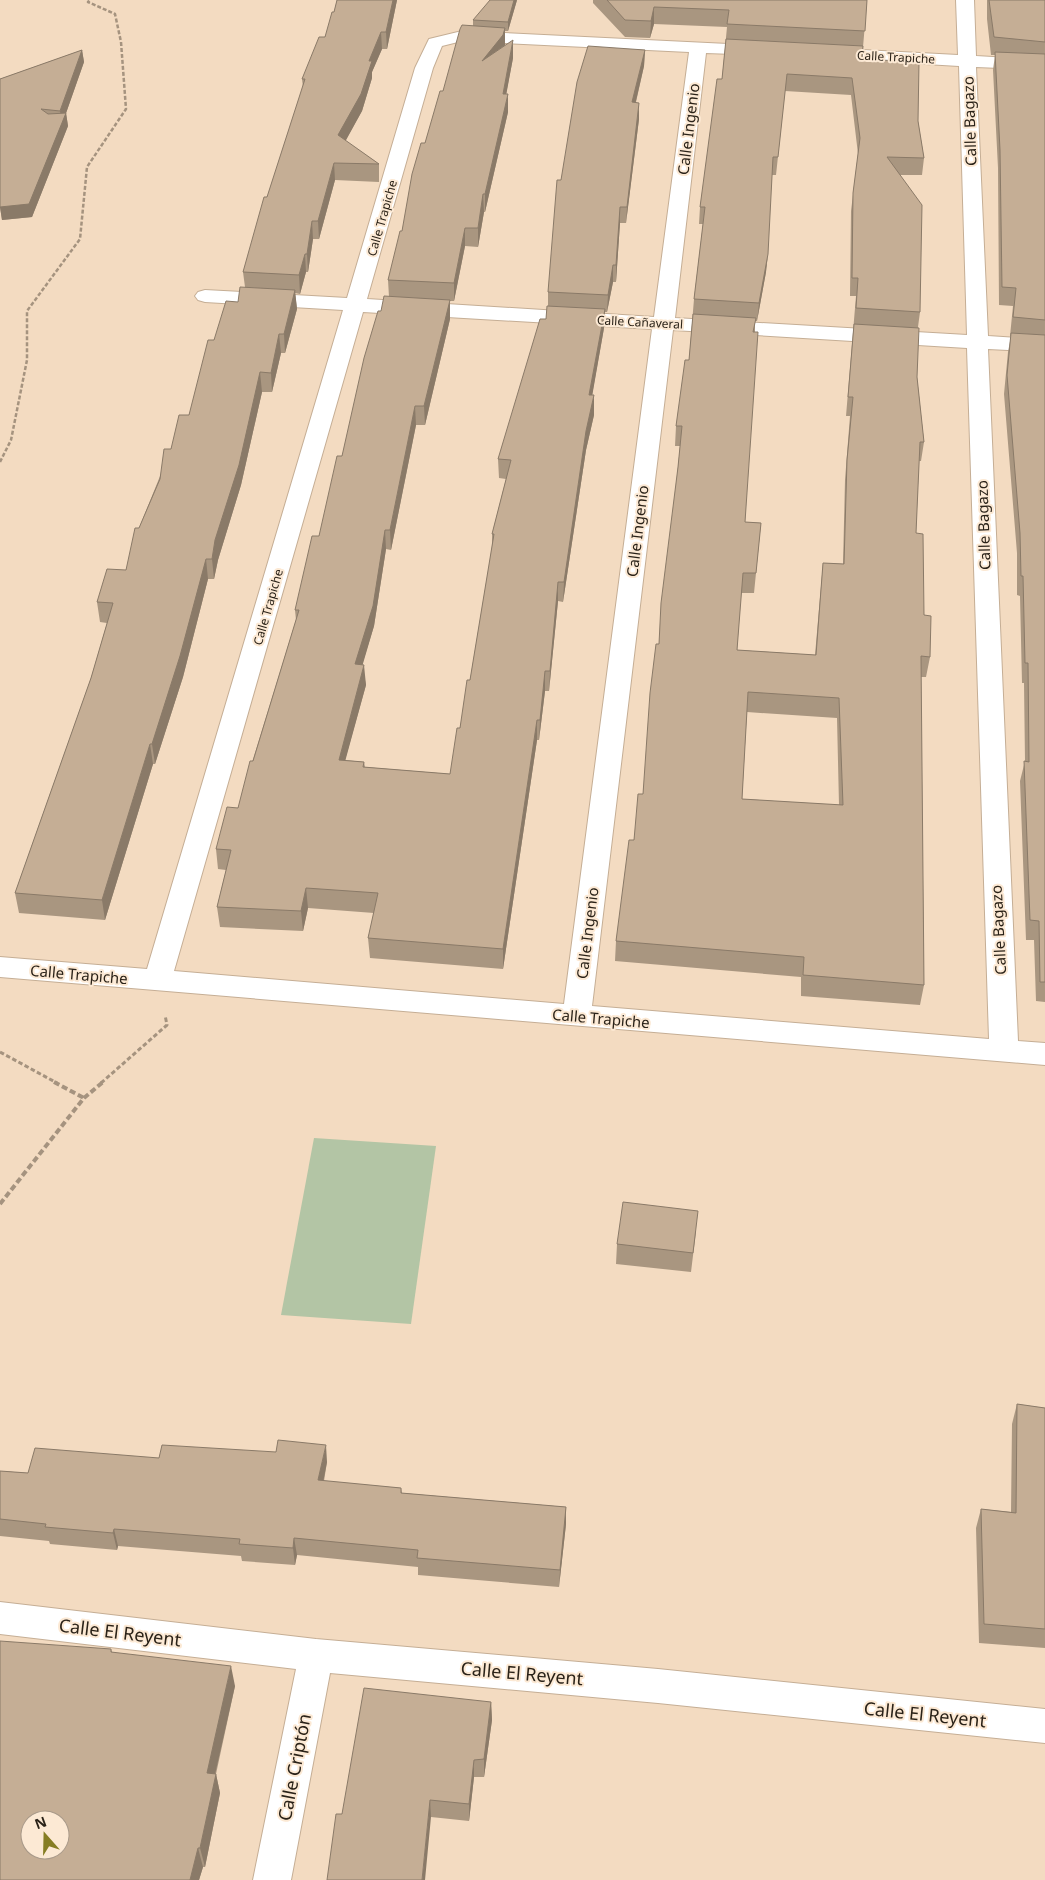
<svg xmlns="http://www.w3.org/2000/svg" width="1045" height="1880" font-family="'Noto Sans',sans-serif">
  <rect width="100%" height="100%" fill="#f3dbc1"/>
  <path fill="#b3c5a5" d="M 314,1138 L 436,1146 L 411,1324 L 281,1315 Z"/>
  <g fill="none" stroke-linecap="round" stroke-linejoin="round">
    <defs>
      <path id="minor" d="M 956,0 L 974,0 L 976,56 L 1045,60 L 1045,70 L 976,67 L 988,336 L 1045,340 L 1045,352 L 988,349 L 1018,1041 L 1045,1043 L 1045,1065 L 0,977 L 0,957 L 147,969 L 343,310 L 205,302 L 198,300 L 195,296 L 198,292 L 205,290 L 347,298 L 415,68 L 429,39 L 462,31 L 767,46 L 770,50 L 767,54 L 761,55 L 706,53 L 675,318 L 967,335 L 959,66 L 824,58 L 818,57 L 815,53 L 818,49 L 824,48 L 958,55 ZM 462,41 L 689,52 L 654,317 L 367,299 L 433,68 L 442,46 ZM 363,312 L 652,329 L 564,1004 L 174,971 ZM 673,330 L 967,348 L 989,1039 L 592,1006 Z
        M 0,1602 L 316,1639 L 658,1669 L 1045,1709 L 1045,1743 L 658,1703 L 330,1673 L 291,1880 L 253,1880 L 296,1669 L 0,1634 Z"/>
    </defs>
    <use href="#minor" stroke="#c5ae95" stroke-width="2"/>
    <path stroke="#a5937f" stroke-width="2.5" stroke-dasharray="4 2" stroke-linecap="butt" d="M 0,462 L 11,440 L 27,360 L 27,311 L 80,239 L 87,167 L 126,109 L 121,42 L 115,14 L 88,2 L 90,0"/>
    <path stroke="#a5937f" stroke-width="3" stroke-dasharray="4.5 2.5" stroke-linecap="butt" d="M 0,1052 L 57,1083
      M 101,1083 L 167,1025 L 165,1015"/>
    <path stroke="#a5937f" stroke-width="4" stroke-dasharray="6 3" stroke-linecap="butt" d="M 54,1082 L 84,1098
      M 0,1204 L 84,1098 L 103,1082"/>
    <use href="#minor" fill="#fff" fill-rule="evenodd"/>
  </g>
  <path fill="#a99680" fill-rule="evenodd" d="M 337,0 L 397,0 L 387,49 L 382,49 L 372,72 L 372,78 L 362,111 L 345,141 L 379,164 L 379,182 L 335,180 L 319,239 L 313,239 L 308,272 L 306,272 L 300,294 L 295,293 L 297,309 L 285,353 L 281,353 L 272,392 L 262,392 L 241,485 L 218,560 L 214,579 L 208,579 L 183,677 L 155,764 L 153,764 L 105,920 L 19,913 L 15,893 L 91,678 L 107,623 L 100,622 L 97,602 L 126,570 L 139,528 L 171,449 L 189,415 L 214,340 L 238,302 L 245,287 L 243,272 L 303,87 L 302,79 L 325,37 L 334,12 Z
    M 517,0 L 508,31 L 505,31 L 505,45 L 513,58 L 506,94 L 508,112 L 485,212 L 484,212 L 478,247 L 465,246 L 454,301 L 450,301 L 450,319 L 425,425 L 416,425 L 391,550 L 386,549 L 374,626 L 362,665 L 366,685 L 345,760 L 364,762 L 365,767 L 450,774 L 470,680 L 492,548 L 492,534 L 506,479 L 499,478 L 498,459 L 546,319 L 548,306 L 548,292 L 561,180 L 645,50 L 644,66 L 636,102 L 639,119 L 626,223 L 620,223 L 616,282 L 613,282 L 607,312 L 605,312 L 604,328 L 592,395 L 594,415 L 586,450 L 563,602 L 558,601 L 549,691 L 545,691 L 539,740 L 537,740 L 503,969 L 370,958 L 368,938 L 374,913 L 308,908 L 303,931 L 220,927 L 217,907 L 226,870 L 218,869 L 216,849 L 238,808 L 296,620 L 295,610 L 319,536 L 342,456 L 381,311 L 389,297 L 388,280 L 402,231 L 425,143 L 443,91 L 473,26 L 473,20 Z
    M 593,0 L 867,0 L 862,59 L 918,121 L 924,158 L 922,175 L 900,175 L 920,312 L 918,327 L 917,377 L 924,442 L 921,461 L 919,461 L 916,533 L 924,615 L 930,657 L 926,677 L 921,677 L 924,985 L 920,1005 L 801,996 L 801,977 L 615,961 L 616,941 L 634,840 L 643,794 L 678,467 L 680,446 L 675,446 L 676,426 L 689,360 L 694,299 L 703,224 L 699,224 L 700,207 L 722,79 L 727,27 L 654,24 L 650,38 L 625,37 L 593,3 ZM 785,91 L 851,95 L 858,154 L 851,211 L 850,296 L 856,296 L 846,416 L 850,416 L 845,480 L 843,564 L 823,563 L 815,655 L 737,650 L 741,593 L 754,593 L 761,523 L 745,522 L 755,332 L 755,321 L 757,321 L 766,272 L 772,175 L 776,175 ZM 747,712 L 837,718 L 839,805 L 742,799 Z
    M 987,0 L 1045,0 L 1045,1002 L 1036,1001 L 1034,940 L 1026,940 L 1020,781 L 1025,761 L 1024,683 L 1022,683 L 1020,596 L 1017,595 L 1017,553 L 1004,394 L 1008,352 L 1011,336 L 1010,336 L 1013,306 L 999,305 L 998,168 L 993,70 L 995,55 L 991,55 L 987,19 Z
    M 82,50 L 84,62 L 66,113 L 68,126 L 32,217 L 2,220 L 0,207 L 0,79 Z
    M 696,1231 L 691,1272 L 616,1264 L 617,1244 Z
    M 1017,1404 L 1045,1408 L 1045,1648 L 979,1643 L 976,1528 L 981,1509 L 1011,1512 L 1012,1424 Z
    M 159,1458 L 327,1462 L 324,1481 L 401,1488 L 402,1493 L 566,1507 L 566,1524 L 559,1587 L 418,1575 L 418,1567 L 297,1555 L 295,1565 L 242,1561 L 241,1556 L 118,1546 L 117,1550 L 50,1544 L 49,1541 L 0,1536 L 0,1471 L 28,1473 Z
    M 111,1649 L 112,1652 L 235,1686 L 216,1774 L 220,1793 L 205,1867 L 203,1867 L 199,1880 L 0,1880 Z
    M 491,1702 L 492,1720 L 484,1777 L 474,1777 L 469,1821 L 431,1817 L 342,1814 Z"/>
  <path fill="#8a7a68" d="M 393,0 L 397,0 L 387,49 L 386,32 Z
    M 514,0 L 517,0 L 508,31 L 508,22 Z
    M 654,7 L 654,24 L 650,38 L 651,21 Z
    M 505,28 L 505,45 L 482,61 Z
    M 381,32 L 382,49 L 372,72 L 372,78 L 362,111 L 339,153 L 338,135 Z
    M 513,40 L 513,58 L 503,112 L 503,94 Z
    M 82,50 L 84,62 L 64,119 L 66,113 L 68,126 L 32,217 L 2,220 L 0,207 L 62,123 L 60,111 Z
    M 645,50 L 644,66 L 632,118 L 632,102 Z
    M 508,94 L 508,112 L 485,212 L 485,194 Z
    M 639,103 L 639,119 L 626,223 L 627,207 Z
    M 334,163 L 335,180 L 319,239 L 318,221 Z
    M 483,194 L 484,212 L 478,247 L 478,228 Z
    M 620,207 L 620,223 L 616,282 L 616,265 Z
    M 312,221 L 313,239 L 308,272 L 307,254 Z
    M 465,228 L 465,246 L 454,301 L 454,283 Z
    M 305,254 L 306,272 L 300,294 L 299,275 Z
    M 768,254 L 766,272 L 757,321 L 759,303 Z
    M 613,265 L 613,282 L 607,312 L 608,295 Z
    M 295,290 L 297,309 L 285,353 L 284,334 Z
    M 450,300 L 450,319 L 425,425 L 424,406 Z
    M 605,309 L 604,328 L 589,414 L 589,395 Z
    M 279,334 L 281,353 L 272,392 L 271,373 Z
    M 260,372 L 262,392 L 241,485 L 218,560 L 214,579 L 212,559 L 215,540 Z
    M 594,395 L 594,415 L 586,450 L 563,602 L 564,582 L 586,431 Z
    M 415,406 L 416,425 L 391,550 L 390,530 Z
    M 385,530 L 386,549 L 374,626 L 357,684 L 355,664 Z
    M 206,559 L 208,579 L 183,677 L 155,764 L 152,744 Z
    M 558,582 L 558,601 L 549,691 L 550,671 Z
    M 364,665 L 366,685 L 340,780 L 339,760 Z
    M 545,671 L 545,691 L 539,740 L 540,720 Z
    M 537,720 L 537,740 L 503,969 L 503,949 Z
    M 150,744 L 153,764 L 105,920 L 102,900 Z
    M 306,888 L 308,908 L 303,931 L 301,911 Z
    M 326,1445 L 327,1462 L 320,1498 L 318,1480 Z
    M 566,1507 L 566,1524 L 559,1587 L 560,1570 Z
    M 114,1529 L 118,1546 L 117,1550 L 113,1533 Z
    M 294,1538 L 297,1555 L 295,1565 L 293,1548 Z
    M 231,1666 L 235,1686 L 211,1792 L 207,1773 Z
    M 491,1702 L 492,1720 L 484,1777 L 484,1759 Z
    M 474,1760 L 474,1777 L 469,1821 L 469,1804 Z
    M 216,1774 L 220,1793 L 205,1867 L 200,1848 Z
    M 430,1800 L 431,1817 L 425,1880 L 422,1880 Z
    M 198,1848 L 203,1867 L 199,1880 L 190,1880 Z"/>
  <path fill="#c5ae95" stroke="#8a7a68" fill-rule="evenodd" d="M 337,0 L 393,0 L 386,32 L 381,32 L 369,61 L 372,61 L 361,94 L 338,135 L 379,164 L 334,163 L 318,221 L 312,221 L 307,254 L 305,254 L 299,275 L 243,272 L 264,197 L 267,197 L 305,79 L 302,79 L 319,37 L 325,37 L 332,12 L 334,12 Z
    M 490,0 L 514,0 L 508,22 L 473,20 Z
    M 607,0 L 867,0 L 865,31 L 727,24 L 729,10 L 654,7 L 651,21 L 625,20 Z
    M 989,0 L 1045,0 L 1045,42 L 994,37 Z
    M 462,25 L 505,28 L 503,35 L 482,61 L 513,40 L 503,94 L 508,94 L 485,194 L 483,194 L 478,228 L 465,228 L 454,283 L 388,280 L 400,231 L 402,231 L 412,174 L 421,143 L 425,143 L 440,91 L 443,91 L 460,29 Z
    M 726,39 L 863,46 L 862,59 L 919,62 L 918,121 L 924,158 L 887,157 L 922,205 L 920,312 L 856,308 L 858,278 L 852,278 L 853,193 L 860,138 L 852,78 L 787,74 L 778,157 L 773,157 L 768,254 L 759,303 L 694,299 L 705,207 L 700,207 L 717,79 L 722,79 Z
    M 588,46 L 645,50 L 632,102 L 639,103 L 627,207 L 620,207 L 616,265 L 613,265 L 608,295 L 548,292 L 557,180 L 561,180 L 577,82 Z
    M 82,50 L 60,111 L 41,109 L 48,114 L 66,113 L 29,204 L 0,207 L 0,79 Z
    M 995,52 L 1045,54 L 1045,320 L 1013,317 L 1016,288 L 1002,287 L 1000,150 Z
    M 240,287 L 295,290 L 284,334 L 279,334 L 271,373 L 260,372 L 239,465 L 215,540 L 212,559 L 206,559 L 180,656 L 152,744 L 150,744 L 102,900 L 15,893 L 91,678 L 113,603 L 97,602 L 107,569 L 126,570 L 135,528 L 139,528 L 160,479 L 164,449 L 171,449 L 179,415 L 189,415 L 208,340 L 214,340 L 226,301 L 238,302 Z
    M 384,296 L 450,300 L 424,406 L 415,406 L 390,530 L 385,530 L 373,606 L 355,664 L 364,665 L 339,760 L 364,762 L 363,767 L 450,774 L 457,728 L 460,728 L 467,680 L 470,680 L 494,534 L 492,534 L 511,460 L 498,459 L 540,319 L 546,319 L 547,306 L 605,309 L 589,395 L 594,395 L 586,431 L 564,582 L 558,582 L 550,671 L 545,671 L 540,720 L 537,720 L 503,949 L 368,938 L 378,893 L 306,888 L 301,911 L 217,907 L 231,850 L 216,849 L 227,807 L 238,808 L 250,761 L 253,761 L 299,610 L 295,610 L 312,536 L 319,536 L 337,456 L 342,456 L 364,358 L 378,311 L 381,311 Z
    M 693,314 L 756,318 L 753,332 L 758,332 L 745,522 L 761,523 L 756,573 L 743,573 L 737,650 L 816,655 L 823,563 L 844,564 L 847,460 L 853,397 L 848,397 L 854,324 L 919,328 L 917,377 L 924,442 L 920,442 L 916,533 L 923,534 L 924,615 L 931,616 L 930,657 L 921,656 L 924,985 L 803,975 L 804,957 L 616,941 L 629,840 L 634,840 L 638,794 L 643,794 L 650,693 L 656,644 L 659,644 L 661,603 L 678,467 L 682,426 L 676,426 L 685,360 L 689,360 ZM 748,692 L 839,698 L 843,805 L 742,799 Z
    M 1011,333 L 1045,335 L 1045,982 L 1040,982 L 1039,921 L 1030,920 L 1024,761 L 1029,762 L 1028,663 L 1025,663 L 1023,576 L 1021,576 L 1020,533 L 1007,375 Z
    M 623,1202 L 698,1211 L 693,1253 L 617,1244 Z
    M 1017,1404 L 1045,1408 L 1045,1629 L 984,1624 L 981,1509 L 1016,1513 Z
    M 278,1440 L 326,1445 L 318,1480 L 401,1488 L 401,1493 L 566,1507 L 560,1570 L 417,1558 L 418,1550 L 294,1538 L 293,1548 L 239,1544 L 240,1539 L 114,1529 L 113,1533 L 45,1527 L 46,1524 L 0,1519 L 0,1471 L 28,1473 L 35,1448 L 159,1458 L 162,1445 L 276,1452 Z
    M 0,1641 L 111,1649 L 111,1652 L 231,1666 L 207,1773 L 216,1774 L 200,1848 L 198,1848 L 190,1880 L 0,1880 ZM 30,1820 L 60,1820 L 60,1850 L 30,1850 Z
    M 364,1688 L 491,1702 L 484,1759 L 474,1760 L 469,1804 L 430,1800 L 422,1880 L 327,1880 L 336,1814 L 342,1814 Z"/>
  <g text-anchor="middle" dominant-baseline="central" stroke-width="4" stroke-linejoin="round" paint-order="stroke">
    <g font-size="12" fill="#2a2218" stroke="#fce9d4">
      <text transform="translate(896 57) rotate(3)">Calle Trapiche</text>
      <text transform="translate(382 218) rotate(-74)">Calle Trapiche</text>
      <text transform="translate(640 322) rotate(3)">Calle Cañaveral</text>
      <text transform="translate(268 607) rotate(-74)">Calle Trapiche</text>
    </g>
    <g font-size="15" fill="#2a2218" stroke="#fce9d4">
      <text transform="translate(969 121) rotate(-92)">Calle Bagazo</text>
      <text transform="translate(688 129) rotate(-83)">Calle Ingenio</text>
      <text transform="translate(983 525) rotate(-92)">Calle Bagazo</text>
      <text transform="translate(637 531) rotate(-83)">Calle Ingenio</text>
      <text transform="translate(998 930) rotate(-93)">Calle Bagazo</text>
      <text transform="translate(587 933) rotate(-83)">Calle Ingenio</text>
      <text transform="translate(79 974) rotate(5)">Calle Trapiche</text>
      <text transform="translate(601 1018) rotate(5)">Calle Trapiche</text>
    </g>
    <g font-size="18" fill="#2a2218" stroke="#fce9d4">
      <text transform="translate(120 1632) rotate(7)">Calle El Reyent</text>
      <text transform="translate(522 1673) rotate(5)">Calle El Reyent</text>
      <text transform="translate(925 1714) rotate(6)">Calle El Reyent</text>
      <text transform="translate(294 1767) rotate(-79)">Calle Criptón</text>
    </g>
  </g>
  <g transform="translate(45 1835) rotate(340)"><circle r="24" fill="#fce9d4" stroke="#a89989"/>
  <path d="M0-4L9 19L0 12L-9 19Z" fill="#867d23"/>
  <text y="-8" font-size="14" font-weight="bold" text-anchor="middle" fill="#2a2218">N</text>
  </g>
</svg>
